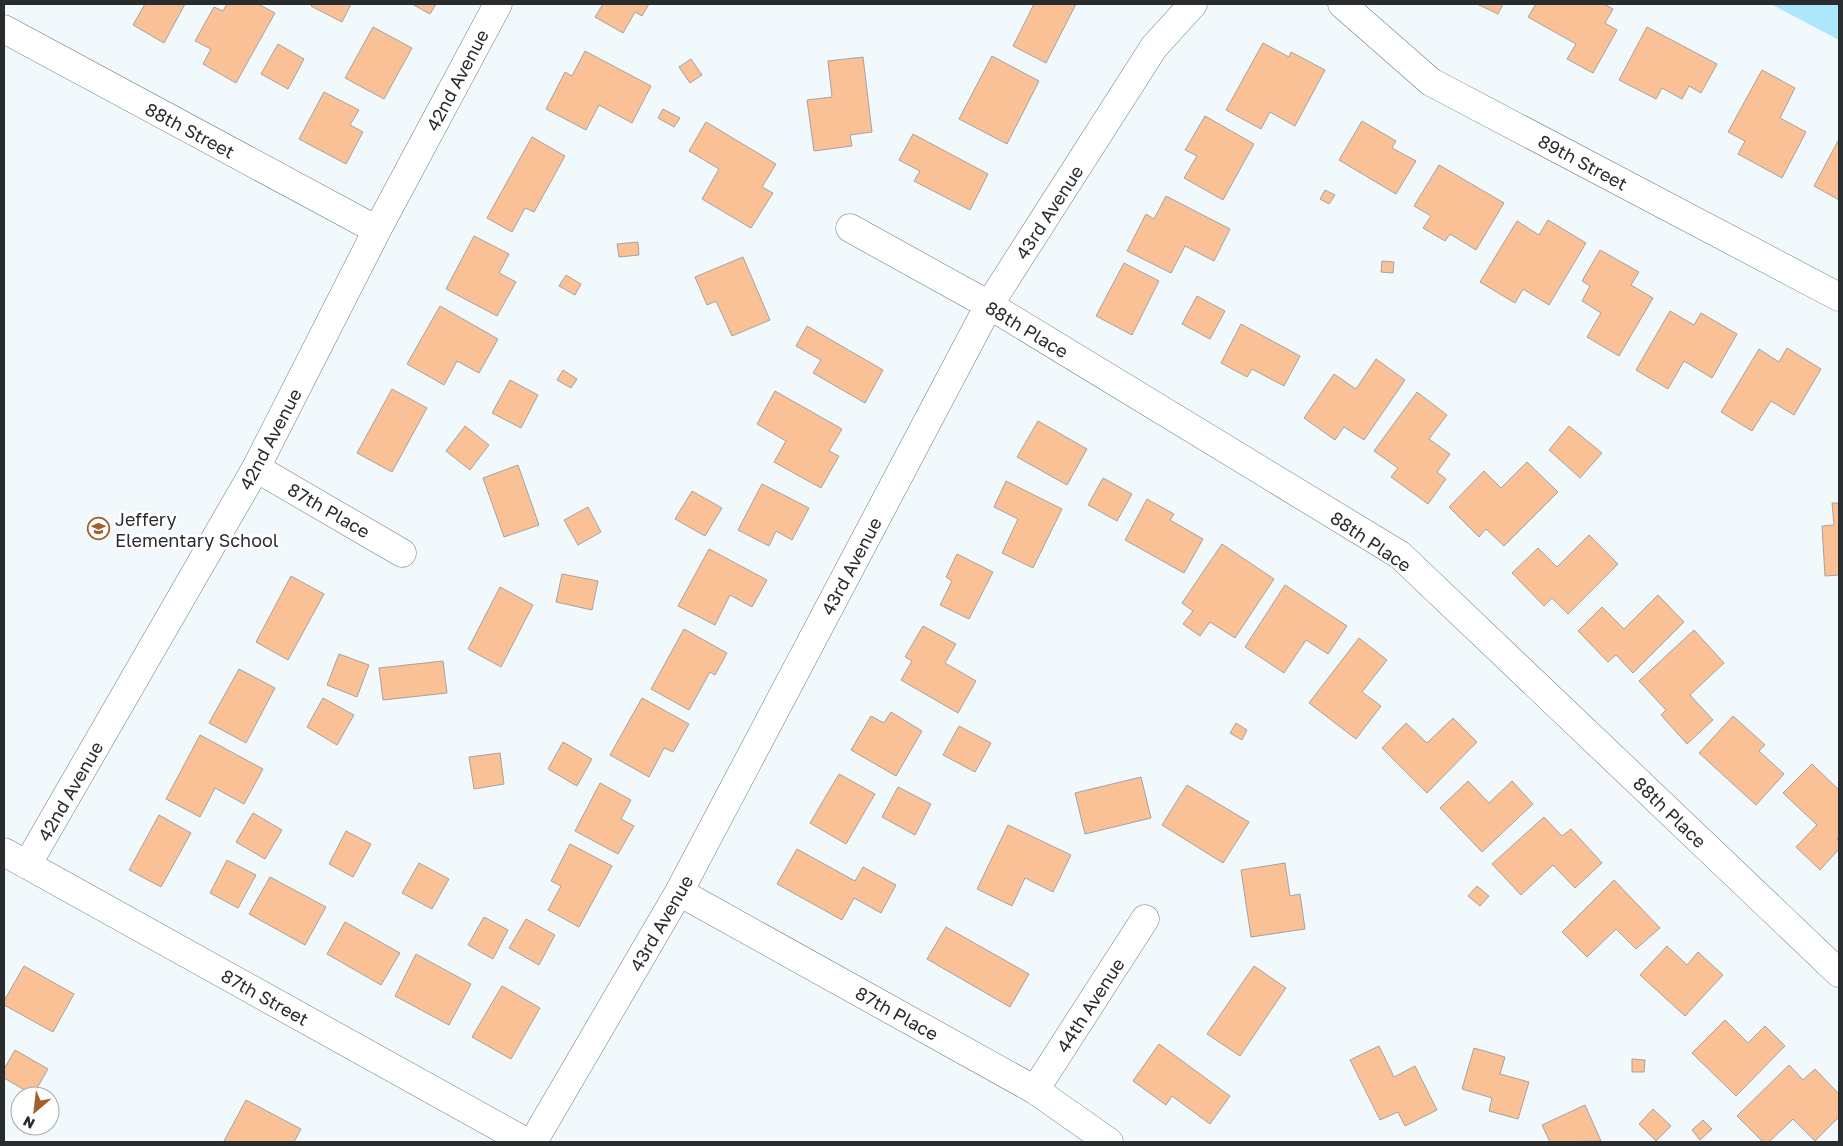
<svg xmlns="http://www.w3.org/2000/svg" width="1843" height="1146" font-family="'Golos Text',sans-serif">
  <rect width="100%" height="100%" fill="#f1f9fc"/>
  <path fill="#abe8fd" d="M 1771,4 L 1839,4 L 1839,40 Z"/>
  <path fill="#fac096" stroke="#a8a29e" d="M 145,4 L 185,4 L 164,43 L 133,25 Z
    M 227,4 L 258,4 L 275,13 L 236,83 L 203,64 L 211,49 L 195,41 L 214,7 L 223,11 Z
    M 312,4 L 351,4 L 342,22 L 311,6 Z
    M 412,4 L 436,4 L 430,14 Z
    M 603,4 L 649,4 L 642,16 L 635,12 L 623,33 L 595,17 Z
    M 1034,4 L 1076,4 L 1046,63 L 1013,46 Z
    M 1477,4 L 1503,4 L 1498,14 Z
    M 1536,4 L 1604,4 L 1613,9 L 1605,23 L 1617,30 L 1593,73 L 1567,59 L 1576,44 L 1528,17 Z
    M 373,27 L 412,48 L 384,99 L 345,78 Z
    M 1647,27 L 1717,64 L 1701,93 L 1689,86 L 1682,99 L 1662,88 L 1656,99 L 1619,80 Z
    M 1263,43 L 1289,57 L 1291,52 L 1325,70 L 1295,126 L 1270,112 L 1261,129 L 1226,110 Z
    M 278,44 L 304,59 L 288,89 L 261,74 Z
    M 585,51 L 651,86 L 632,123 L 599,105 L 586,130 L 546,109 L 565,72 L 572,76 Z
    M 992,56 L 1039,81 L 1007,144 L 959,119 Z
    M 863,57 L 872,132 L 850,135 L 852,146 L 814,151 L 807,100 L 832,97 L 828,61 Z
    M 691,59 L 702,75 L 690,83 L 679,67 Z
    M 1762,70 L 1795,88 L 1780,118 L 1806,132 L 1782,178 L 1738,154 L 1745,141 L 1728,132 Z
    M 324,92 L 359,110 L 350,125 L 363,132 L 346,164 L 299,139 Z
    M 663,109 L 680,118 L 674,127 L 658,118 Z
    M 1205,116 L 1254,144 L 1223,200 L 1184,178 L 1197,156 L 1185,150 Z
    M 1362,121 L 1396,141 L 1392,148 L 1416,161 L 1396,194 L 1339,160 Z
    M 706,122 L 776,164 L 762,187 L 773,193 L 751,228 L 702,199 L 719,169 L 689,151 Z
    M 913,134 L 988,174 L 970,210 L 914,181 L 920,171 L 899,160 Z
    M 532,137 L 565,156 L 534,212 L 525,208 L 512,232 L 487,218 Z
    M 1839,139 L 1839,200 L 1814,186 Z
    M 1439,165 L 1504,203 L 1476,250 L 1450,234 L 1445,241 L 1423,228 L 1431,216 L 1414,206 Z
    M 1325,190 L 1335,195 L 1329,204 L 1320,199 Z
    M 1166,196 L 1230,229 L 1214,261 L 1185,246 L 1171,273 L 1127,251 L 1146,214 L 1154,219 Z
    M 1548,220 L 1586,243 L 1549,305 L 1523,289 L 1515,303 L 1480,282 L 1517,221 L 1539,235 Z
    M 474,236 L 509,254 L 499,273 L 516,282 L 497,316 L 446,289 Z
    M 638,242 L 639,255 L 619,257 L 617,244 Z
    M 1600,250 L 1639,272 L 1631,285 L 1653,298 L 1619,356 L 1587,337 L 1601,313 L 1582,301 L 1590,286 L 1582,281 Z
    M 743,257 L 770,320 L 732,336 L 716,301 L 707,305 L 695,277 Z
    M 1382,261 L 1394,262 L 1393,273 L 1381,272 Z
    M 1124,263 L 1159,281 L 1132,335 L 1096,316 Z
    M 566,275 L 581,284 L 575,295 L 559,286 Z
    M 1197,296 L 1225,311 L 1210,339 L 1182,324 Z
    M 440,306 L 498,339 L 479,373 L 457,361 L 444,385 L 407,364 Z
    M 1670,311 L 1694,325 L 1701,313 L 1737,334 L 1712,378 L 1684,361 L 1668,389 L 1636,370 Z
    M 1241,324 L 1300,356 L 1284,386 L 1252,369 L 1247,377 L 1221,363 Z
    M 807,326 L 883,370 L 865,403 L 813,373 L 821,360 L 796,346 Z
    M 1787,348 L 1821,369 L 1794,415 L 1771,401 L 1752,431 L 1721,412 L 1759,349 L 1779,362 Z
    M 1376,359 L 1405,380 L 1364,440 L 1344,427 L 1335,440 L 1304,418 L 1334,374 L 1356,389 Z
    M 563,370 L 577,379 L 571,388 L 557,380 Z
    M 510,380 L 538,395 L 521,428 L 492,413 Z
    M 392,389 L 427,408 L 392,472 L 357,453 Z
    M 775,391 L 842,429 L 829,451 L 839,456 L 821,488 L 774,462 L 786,441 L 757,424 Z
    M 1417,392 L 1447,415 L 1429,439 L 1450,454 L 1437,472 L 1446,479 L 1428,504 L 1391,477 L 1398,468 L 1374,451 Z
    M 1038,421 L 1087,449 L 1067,485 L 1017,457 Z
    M 465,426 L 489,445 L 470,470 L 446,451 Z
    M 1569,426 L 1602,453 L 1580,478 L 1549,450 Z
    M 1527,462 L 1558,492 L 1504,546 L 1486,529 L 1479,537 L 1449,507 L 1484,471 L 1501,488 Z
    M 518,465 L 539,525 L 504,537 L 483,478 Z
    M 1103,478 L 1132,494 L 1117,521 L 1088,505 Z
    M 1006,481 L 1062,509 L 1033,568 L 1002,553 L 1018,519 L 994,507 Z
    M 762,484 L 809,508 L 792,540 L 776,531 L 769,546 L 738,530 Z
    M 692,491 L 722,508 L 705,536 L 675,519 Z
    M 1147,499 L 1174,514 L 1170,520 L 1203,539 L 1184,573 L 1125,540 Z
    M 1832,503 L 1839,503 L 1839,575 L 1825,576 L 1822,526 L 1834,525 Z
    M 588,507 L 601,532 L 578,545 L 564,520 Z
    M 1589,535 L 1618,564 L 1568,614 L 1552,598 L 1544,606 L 1512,573 L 1538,548 L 1557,567 Z
    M 1222,544 L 1274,579 L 1235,638 L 1210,622 L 1200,636 L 1183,624 L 1193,611 L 1182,603 Z
    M 709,549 L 767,580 L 752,607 L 730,595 L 715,625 L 678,606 Z
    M 957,554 L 993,572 L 969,619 L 940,605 L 952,581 L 946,577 Z
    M 562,574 L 598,581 L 592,610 L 556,602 Z
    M 291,576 L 324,594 L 288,660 L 256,642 Z
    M 1285,585 L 1347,626 L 1328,654 L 1306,640 L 1284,673 L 1245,647 Z
    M 500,587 L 533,605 L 501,667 L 468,649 Z
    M 1658,595 L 1684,622 L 1633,673 L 1616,655 L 1608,662 L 1578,631 L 1602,607 L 1624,629 Z
    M 923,626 L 956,644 L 945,663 L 976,681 L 958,713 L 901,680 L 912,661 L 905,657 Z
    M 684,629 L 727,653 L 715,675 L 710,672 L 689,710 L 651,689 Z
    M 1694,630 L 1724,663 L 1690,695 L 1713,720 L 1687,744 L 1661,715 L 1666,710 L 1639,681 Z
    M 1359,638 L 1387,660 L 1362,692 L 1381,706 L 1356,739 L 1309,703 Z
    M 339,654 L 369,665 L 357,697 L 327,685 Z
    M 443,661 L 447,693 L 383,700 L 379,668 Z
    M 239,669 L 275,688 L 246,743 L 209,723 Z
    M 323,698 L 354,715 L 337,745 L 307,727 Z
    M 642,698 L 689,724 L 673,752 L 664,748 L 649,777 L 610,755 Z
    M 891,712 L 922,731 L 896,776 L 851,750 L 871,716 L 884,723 Z
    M 1733,716 L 1765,745 L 1759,751 L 1784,774 L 1756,805 L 1699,753 Z
    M 1453,718 L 1477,742 L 1427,793 L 1382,748 L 1406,723 L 1427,743 Z
    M 1236,723 L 1247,730 L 1242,740 L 1230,733 Z
    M 959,726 L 991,743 L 975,772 L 943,755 Z
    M 200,735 L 263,769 L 244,804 L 215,788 L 200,817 L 166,799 Z
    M 563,742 L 592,759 L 577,786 L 548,769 Z
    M 500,753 L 504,784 L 474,789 L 469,757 Z
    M 1812,764 L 1839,790 L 1839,836 L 1837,839 L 1839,841 L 1839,849 L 1820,870 L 1796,847 L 1817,825 L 1783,793 Z
    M 839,774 L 875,794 L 846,844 L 810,823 Z
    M 1141,777 L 1151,818 L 1085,834 L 1075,793 Z
    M 1468,781 L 1489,803 L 1512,781 L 1533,804 L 1482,852 L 1440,808 Z
    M 600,783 L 631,800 L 621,819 L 634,826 L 618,854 L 575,831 Z
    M 1187,785 L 1249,822 L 1223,863 L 1162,825 Z
    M 898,787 L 931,804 L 915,835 L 882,817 Z
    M 253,813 L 282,830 L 265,859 L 236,842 Z
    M 159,815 L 191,833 L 161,887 L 129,870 Z
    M 1544,817 L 1562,836 L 1571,829 L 1602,863 L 1575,888 L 1553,865 L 1521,895 L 1492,864 Z
    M 1008,825 L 1071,855 L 1053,892 L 1025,878 L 1012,906 L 977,889 Z
    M 346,831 L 371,844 L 353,877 L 329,864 Z
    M 570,844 L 612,866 L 579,927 L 548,910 L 561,886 L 551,881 Z
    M 797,849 L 855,881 L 863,867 L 896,885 L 881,913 L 854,898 L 842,920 L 777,884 Z
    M 227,860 L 256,875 L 238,908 L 210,893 Z
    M 419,863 L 449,879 L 432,909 L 402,893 Z
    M 1285,863 L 1290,896 L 1300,894 L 1305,929 L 1251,937 L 1241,870 Z
    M 270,877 L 326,907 L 305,945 L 249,914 Z
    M 1614,880 L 1660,928 L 1636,949 L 1616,929 L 1587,957 L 1562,932 Z
    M 1477,886 L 1489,896 L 1480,906 L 1468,896 Z
    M 484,917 L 508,930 L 493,959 L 468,945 Z
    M 526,919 L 555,935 L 539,965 L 509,948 Z
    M 345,922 L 400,953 L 381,985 L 327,954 Z
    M 946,927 L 1029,974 L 1010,1007 L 927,959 Z
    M 1667,946 L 1687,965 L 1698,952 L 1723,975 L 1685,1016 L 1640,975 Z
    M 416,954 L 471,984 L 449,1025 L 395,996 Z
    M 24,966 L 74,994 L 53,1032 L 4,1005 L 4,1001 Z
    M 1254,966 L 1286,988 L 1240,1056 L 1207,1034 Z
    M 502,986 L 540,1008 L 511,1059 L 472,1037 Z
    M 1725,1020 L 1748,1043 L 1765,1026 L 1785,1046 L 1736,1096 L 1692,1053 Z
    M 1159,1044 L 1230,1096 L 1210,1124 L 1172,1096 L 1166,1105 L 1133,1081 Z
    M 1379,1046 L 1394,1077 L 1415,1066 L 1437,1110 L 1405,1126 L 1398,1112 L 1380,1120 L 1350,1060 Z
    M 1474,1048 L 1505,1057 L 1500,1074 L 1529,1082 L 1518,1119 L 1489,1111 L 1492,1098 L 1462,1089 Z
    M 15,1050 L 48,1069 L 33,1095 L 4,1078 L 4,1069 Z
    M 1632,1059 L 1645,1060 L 1644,1072 L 1632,1072 Z
    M 1789,1065 L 1803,1080 L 1815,1069 L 1839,1094 L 1839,1117 L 1815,1141 L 1793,1119 L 1769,1142 L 1763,1142 L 1737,1116 Z
    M 246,1100 L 301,1129 L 294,1142 L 227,1142 L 224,1141 Z
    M 1585,1105 L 1601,1141 L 1550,1142 L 1542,1125 Z
    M 1653,1109 L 1671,1126 L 1656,1141 L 1639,1124 Z
    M 1703,1120 L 1712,1129 L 1700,1140 L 1692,1130 Z"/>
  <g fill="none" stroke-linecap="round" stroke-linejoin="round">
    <defs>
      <path id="minor" d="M 1342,4 L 1431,82 L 1839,297
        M 4,29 L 377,230
        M 850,228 L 989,305 L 1400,555 L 1839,973
        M 256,468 L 402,553
        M 4,852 L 526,1142
        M 27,865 L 256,468 L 377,230 L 498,4
        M 679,892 L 1035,1090 L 1109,1142
        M 1035,1090 L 1145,919
        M 533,1142 L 679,892 L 989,305 L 1154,47 L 1193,4"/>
    </defs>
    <use href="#minor" stroke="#737a7c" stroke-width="29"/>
    <use href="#minor" stroke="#fff" stroke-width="28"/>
  </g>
  <defs>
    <symbol id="school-ring" viewBox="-11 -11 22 22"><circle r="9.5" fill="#fff" stroke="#a2612c" stroke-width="1.5"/><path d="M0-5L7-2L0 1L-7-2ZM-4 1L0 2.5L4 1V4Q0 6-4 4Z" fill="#a2612c"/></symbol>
  </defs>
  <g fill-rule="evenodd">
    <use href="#school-ring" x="86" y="516" width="25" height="25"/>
  </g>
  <g text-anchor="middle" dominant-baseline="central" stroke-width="5" stroke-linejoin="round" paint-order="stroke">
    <g font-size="18" fill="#292c2d" stroke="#fff">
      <text transform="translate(457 80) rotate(-62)">42nd Avenue</text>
      <text transform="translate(190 130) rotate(28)">88th Street</text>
      <text transform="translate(1583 162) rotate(28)">89th Street</text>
      <text transform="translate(1049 212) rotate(-57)">43rd Avenue</text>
      <text transform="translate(1027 329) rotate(31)">88th Place</text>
      <text transform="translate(270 439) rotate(-62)">42nd Avenue</text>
      <text transform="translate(329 510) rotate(30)">87th Place</text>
      <text transform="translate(1371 541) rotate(34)">88th Place</text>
      <text transform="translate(851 566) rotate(-62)">43rd Avenue</text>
      <text transform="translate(70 791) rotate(-60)">42nd Avenue</text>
      <text transform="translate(1670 812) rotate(44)">88th Place</text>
      <text transform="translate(661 923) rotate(-60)">43rd Avenue</text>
      <text transform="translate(265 997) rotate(29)">87th Street</text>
      <text transform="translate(1090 1005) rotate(-57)">44th Avenue</text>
      <text transform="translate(897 1013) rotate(29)">87th Place</text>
    </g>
    <g font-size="18" fill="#292c2d" stroke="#fff" text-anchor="start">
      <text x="115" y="519">Jeffery<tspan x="115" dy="21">Elementary School</tspan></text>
    </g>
  </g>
  <rect width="1843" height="1146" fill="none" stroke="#292c2d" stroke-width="10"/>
  <g transform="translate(35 1111) rotate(208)"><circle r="24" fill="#ffffff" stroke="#a9abab"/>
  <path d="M0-4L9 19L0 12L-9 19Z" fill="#a2612c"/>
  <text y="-8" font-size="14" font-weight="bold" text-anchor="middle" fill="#292c2d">N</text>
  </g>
</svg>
